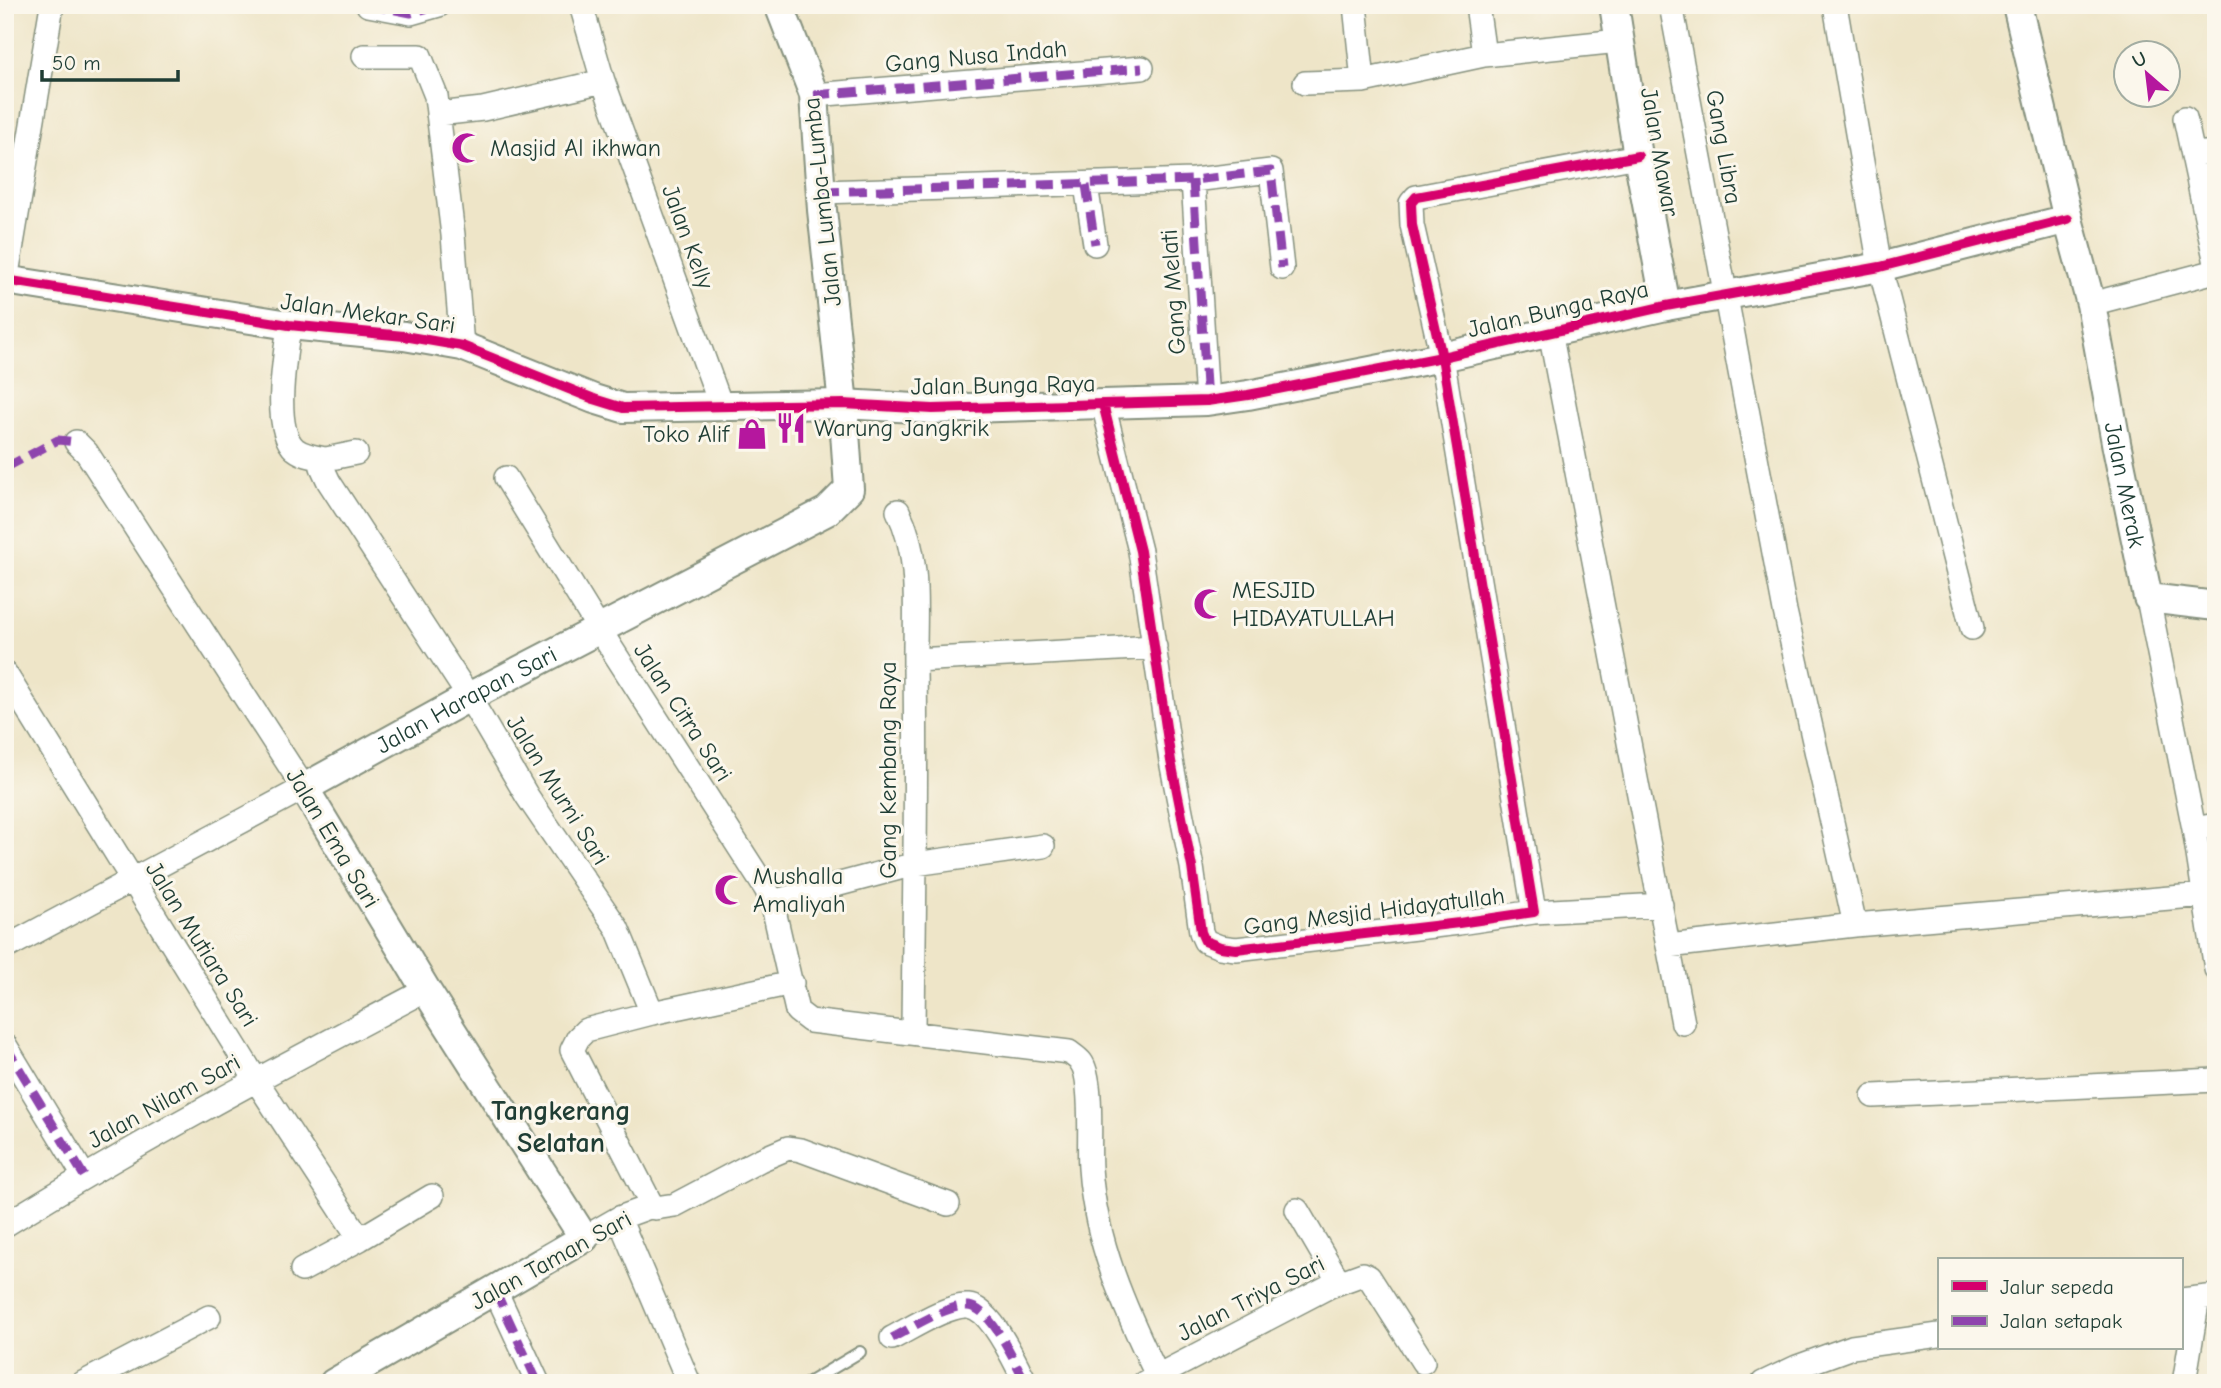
<svg xmlns="http://www.w3.org/2000/svg" width="2221" height="1388" font-family="'Comic Neue',sans-serif">
  <rect width="100%" height="100%" fill="#fbf7ec"/>
  <filter id="ink" filterUnits="userSpaceOnUse"><feTurbulence type="fractalNoise" baseFrequency=".0143" numOctaves="2"/><feDisplacementMap in="SourceGraphic" scale="14" xChannelSelector="R" yChannelSelector="G"/><feConvolveMatrix kernelMatrix="1 2 1 2 8 2 1 2 1" color-interpolation-filters="sRGB"/></filter>
  <filter id="wash" filterUnits="userSpaceOnUse"><feTurbulence type="fractalNoise" baseFrequency=".00686" numOctaves="4" result="noise"/><feDisplacementMap in="SourceGraphic" scale="28" xChannelSelector="R" yChannelSelector="G"/><feGaussianBlur stdDeviation="1.57" result="paint"/><feColorMatrix in="noise" values="0 0 0 0 0 0 0 0 0 0 0 0 0 0 0 0 0 1.4 0 .05"/><feComposite in="paint" operator="in"/></filter>
  <g filter="url(#wash)">
    <rect width="100%" height="100%" fill="#eee5c8"/>
  </g>
  <g filter="url(#ink)">
    <g fill="none" stroke-linecap="round" stroke-linejoin="round">
      <defs>
        <path id="service" d="M 808,1383 L 860,1352"/>
        <path id="minor" d="M 368,5 L 411,13 L 439,5
          M 581,5 L 603,81 L 721,406
          M 1355,5 L 1363,81
          M 1477,5 L 1484,55
          M 1671,5 L 1785,611 L 1855,925
          M 1835,5 L 1880,267 L 1972,628
          M 364,56 L 420,56 L 436,96 L 453,235 L 462,346
          M 1305,83 L 1363,81 L 1484,55 L 1619,41
          M 814,95 L 1142,68
          M 438,114 L 483,109 L 603,81
          M 2185,118 L 2216,263
          M 2194,154 L 2216,152
          M 1193,180 L 1207,401
          M 1086,185 L 1095,244
          M 822,192 L 1193,180 L 1271,171 L 1282,268
          M 6,280 L 52,5
          M 2091,304 L 2216,271
          M 289,325 C 286,353 271,428 295,449 C 304,456 315,457 326,459
          M 1550,332 L 1683,1023
          M 1103,404 L 1140,551 L 1171,761 L 1192,867 L 1201,932 L 1205,941 L 1220,947 L 1236,949 L 1459,923 L 1534,912 L 1442,357 L 1412,225 L 1411,203 L 1416,197 L 1422,196 L 1638,156
          M 356,453 L 326,459 L 322,467 L 329,482 L 469,697 L 527,796 L 617,928 L 652,1013
          M 506,478 L 599,629 L 766,889 L 772,902 L 797,1011 L 810,1021 L 1069,1052 C 1073,1055 1078,1058 1081,1062 C 1094,1079 1088,1145 1090,1168 C 1095,1242 1125,1309 1157,1375
          M 898,511 C 922,559 914,616 915,668 C 917,790 914,911 913,1032
          M 2148,598 L 2194,829 L 2216,969
          M 915,660 L 1155,647
          M 5,673 L 256,1080 L 360,1239
          M 2194,829 L 2216,825
          M 772,902 L 915,864 L 1043,846
          M 1534,912 L 1661,905
          M 1668,946 L 1855,925 L 2205,895
          M 5,948 L 304,788 L 87,453 L 76,442
          M 5,1045 L 84,1176
          M 1873,1096 L 2216,1080
          M 652,1206 L 655,1208 L 675,1205 L 760,1160 L 788,1148 L 801,1150 L 948,1204
          M 1297,1210 L 1339,1282
          M 619,1218 L 689,1383
          M 5,1225 C 141,1140 284,1065 426,990
          M 584,1238 L 619,1218 L 652,1206 L 572,1050 L 578,1038 L 586,1030 L 652,1013 L 792,983
          M 302,1270 L 360,1239 L 432,1196
          M 495,1290 L 538,1383
          M 2181,1300 L 2216,1296
          M 892,1338 C 910,1329 948,1304 968,1306 C 992,1308 1015,1363 1026,1383
          M 83,1383 L 209,1317
          M 1144,1383 L 1330,1286 L 1363,1274 L 1369,1277 L 1423,1362
          M 1763,1383 L 1797,1367 L 1852,1347 L 1939,1335
          M 2184,1383 L 2198,1298"/>
        <g id="tertiary">
          <path d="M 1614,5 L 1638,156 L 1666,306"/>
          <path id="s1" d="M 2017,5 L 2068,219 L 2091,304 L 2117,448 L 2148,598 L 2216,606"/>
          <path d="M 5,280 L 289,325 L 404,336 L 462,346 L 594,399 L 623,408 L 843,404 L 933,409 L 1207,401 L 1248,395 L 1442,357 L 1666,306 L 1880,267 L 2068,219"/>
          <path id="s2" d="M 334,1383 L 584,1238 L 426,990 L 304,788 L 469,697 L 827,511 L 849,489 L 843,404 L 822,210 L 814,95 L 779,5"/>
        </g>
      </defs>
      <use href="#service" stroke="#86917e" stroke-width="14"/>
      <use href="#minor" stroke="#86917e" stroke-width="26"/>
      <use href="#tertiary" stroke="#86917e" stroke-width="32"/>
      <use href="#service" stroke="#fff" stroke-width="10"/>
      <use href="#minor" stroke="#fff" stroke-width="23"/>
      <use href="#tertiary" stroke="#fff" stroke-width="28"/>
      <path stroke="#8e44ad" stroke-width="9" stroke-dasharray="18 9" stroke-linecap="butt" d="M 368,5 L 411,13 L 439,5
        M 814,95 L 1142,68
        M 1193,180 L 1207,401
        M 1086,185 L 1095,244
        M 822,192 L 1193,180 L 1271,171 L 1282,268
        M 5,468 L 58,440 L 76,442
        M 5,1045 L 84,1176
        M 495,1290 L 538,1383
        M 892,1338 C 910,1329 948,1304 968,1306 C 992,1308 1015,1363 1026,1383
        M 344,1378 L 346,1383"/>
      <defs>
        <path id="cycleway" d="M 5,280 L 289,325 L 404,336 L 462,346 L 594,399 L 623,408 L 843,404 L 933,409 L 1207,401 L 1248,395 L 1442,357 L 1666,306 L 1880,267 L 2068,219
          M 1103,404 L 1140,551 L 1171,761 L 1192,867 L 1201,932 L 1205,941 L 1220,947 L 1236,949 L 1459,923 L 1534,912 L 1442,357 L 1412,225 L 1411,203 L 1416,197 L 1422,196 L 1638,156"/>
      </defs>
      <use href="#cycleway" stroke="#fbf7ec" stroke-width="15"/>
      <use href="#cycleway" stroke="#d6006c" stroke-width="10"/>
    </g>
  </g>
  <defs>
    <symbol id="mosque-bare" viewBox="-9 -9 18 18"><path d="M3.5-4.9A6 6 0 1 0 3.5 4.9A5 5 0 1 1 3.5-4.9Z" fill="#b5179e" stroke="#fbf7ec" stroke-width="2.5" paint-order="stroke"/></symbol>
    <symbol id="restaurant-bare" viewBox="-9 -9 18 18"><path d="M-5-6h1v4h1v-4h1v4h1v-4h1v5L-1.5 .5V6h-2V.5L-5-1ZM5-6V6H3V1.5H1.5Q1.5-4 5-6Z" fill="#b5179e" stroke="#fbf7ec" stroke-width="2.5" paint-order="stroke"/></symbol>
    <symbol id="shop-bare" viewBox="-9 -9 18 18"><path d="M-5-2.5h2.3a2.7 3.5 0 0 1 5.4 0H5L5.5 6h-11ZM-1.5-2.5h3a1.5 2.3 0 0 0-3 0Z" fill="#b5179e" stroke="#fbf7ec" stroke-width="2.5" paint-order="stroke"/></symbol>
  </defs>
  <g fill-rule="evenodd">
    <use href="#mosque-bare" x="445" y="126" width="44" height="44"/>
    <use href="#restaurant-bare" x="769" y="406" width="44" height="44"/>
    <use href="#shop-bare" x="730" y="412" width="44" height="44"/>
    <use href="#mosque-bare" x="1187" y="582" width="44" height="44"/>
    <use href="#mosque-bare" x="708" y="868" width="44" height="44"/>
  </g>
  <g text-anchor="middle" dominant-baseline="central" stroke-width="6" stroke-linejoin="round" paint-order="stroke">
    <g font-size="24" fill="#1f3d34" stroke="#fbf7ec">
      <text transform="translate(976 56) rotate(-5)">Gang Nusa Indah</text>
      <text transform="translate(1724 147) rotate(80)">Gang Libra</text>
      <text transform="translate(1660 152) rotate(80)">Jalan Mawar</text>
      <text transform="translate(822 202) rotate(-96)">Jalan Lumba-Lumba</text>
      <text transform="translate(688 237) rotate(70)">Jalan Kelly</text>
      <text transform="translate(1173 292) rotate(-94)">Gang Melati</text>
      <text transform="translate(1558 309) rotate(-13)">Jalan Bunga Raya</text>
      <text transform="translate(368 313) rotate(8)">Jalan Mekar Sari</text>
      <text transform="translate(1003 385) rotate(-1)">Jalan Bunga Raya</text>
      <text stroke="none"><textPath href="#s1" startOffset="492">Jalan Merak</textPath></text>
      <text stroke="none"><textPath href="#s2" startOffset="1004">Jalan Harapan Sari</textPath></text>
      <text transform="translate(683 712) rotate(57)">Jalan Citra Sari</text>
      <text transform="translate(888 770) rotate(-90)">Gang Kembang Raya</text>
      <text transform="translate(558 790) rotate(58)">Jalan Murni Sari</text>
      <text transform="translate(333 838) rotate(59)">Jalan Ema Sari</text>
      <text transform="translate(1374 911) rotate(-7)">Gang Mesjid Hidayatullah</text>
      <text transform="translate(202 944) rotate(58)">Jalan Mutiara Sari</text>
      <text transform="translate(164 1101) rotate(-29)">Jalan Nilam Sari</text>
      <text transform="translate(551 1260) rotate(-29)">Jalan Taman Sari</text>
      <text transform="translate(1251 1298) rotate(-27)">Jalan Triya Sari</text>
    </g>
    <g font-size="24" fill="#1f3d34" stroke="#fbf7ec" text-anchor="start">
      <text x="490" y="148">Masjid Al ikhwan</text>
      <text x="814" y="428">Warung Jangkrik</text>
      <text x="729" y="434" text-anchor="end">Toko Alif</text>
      <text x="1232" y="590">MESJID<tspan x="1232" dy="28">HIDAYATULLAH</tspan></text>
      <text x="753" y="876">Mushalla<tspan x="753" dy="28">Amaliyah</tspan></text>
    </g>
    <g font-size="28" font-weight="bold" fill="#1f3d34" stroke="#fbf7ec">
      <text x="561" y="1111">Tangkerang<tspan x="561" dy="32">Selatan</tspan></text>
    </g>
  </g>
  <rect width="2221" height="1388" fill="none" stroke="#fbf7ec" stroke-width="28"/>
  <rect x="1938" y="1258" width="245" height="91" fill="#fbf7ec" stroke="#a3ada2" stroke-width="2"/>
  <rect x="1952" y="1281" width="35" height="10" fill="#d6006c" stroke="#a3ada2" stroke-width="2"/>
  <text x="2000" y="1294" font-size="21" fill="#1f3d34">Jalur sepeda</text>
  <rect x="1952" y="1316" width="35" height="10" fill="#8e44ad" stroke="#a3ada2" stroke-width="2"/>
  <text x="2000" y="1328" font-size="21" fill="#1f3d34">Jalan setapak</text>
  <g transform="translate(2147 74) rotate(332)"><circle r="33" fill="#fbf7ec" stroke="#a3ada2" stroke-width="2"/>
  <path d="M0-5L12 26L0 18L-12 26Z" fill="#b5179e"/>
  <text y="-10" font-size="19" font-weight="bold" text-anchor="middle" fill="#1f3d34">U</text>
  </g>
  <path d="M42 70v10h136v-10" fill="none" stroke="#1f3d34" stroke-width="3.5"/>
  <text x="52" y="70" font-size="21" fill="#1f3d34" stroke="#fbf7ec" stroke-width="5" paint-order="stroke">50 m</text>
</svg>
